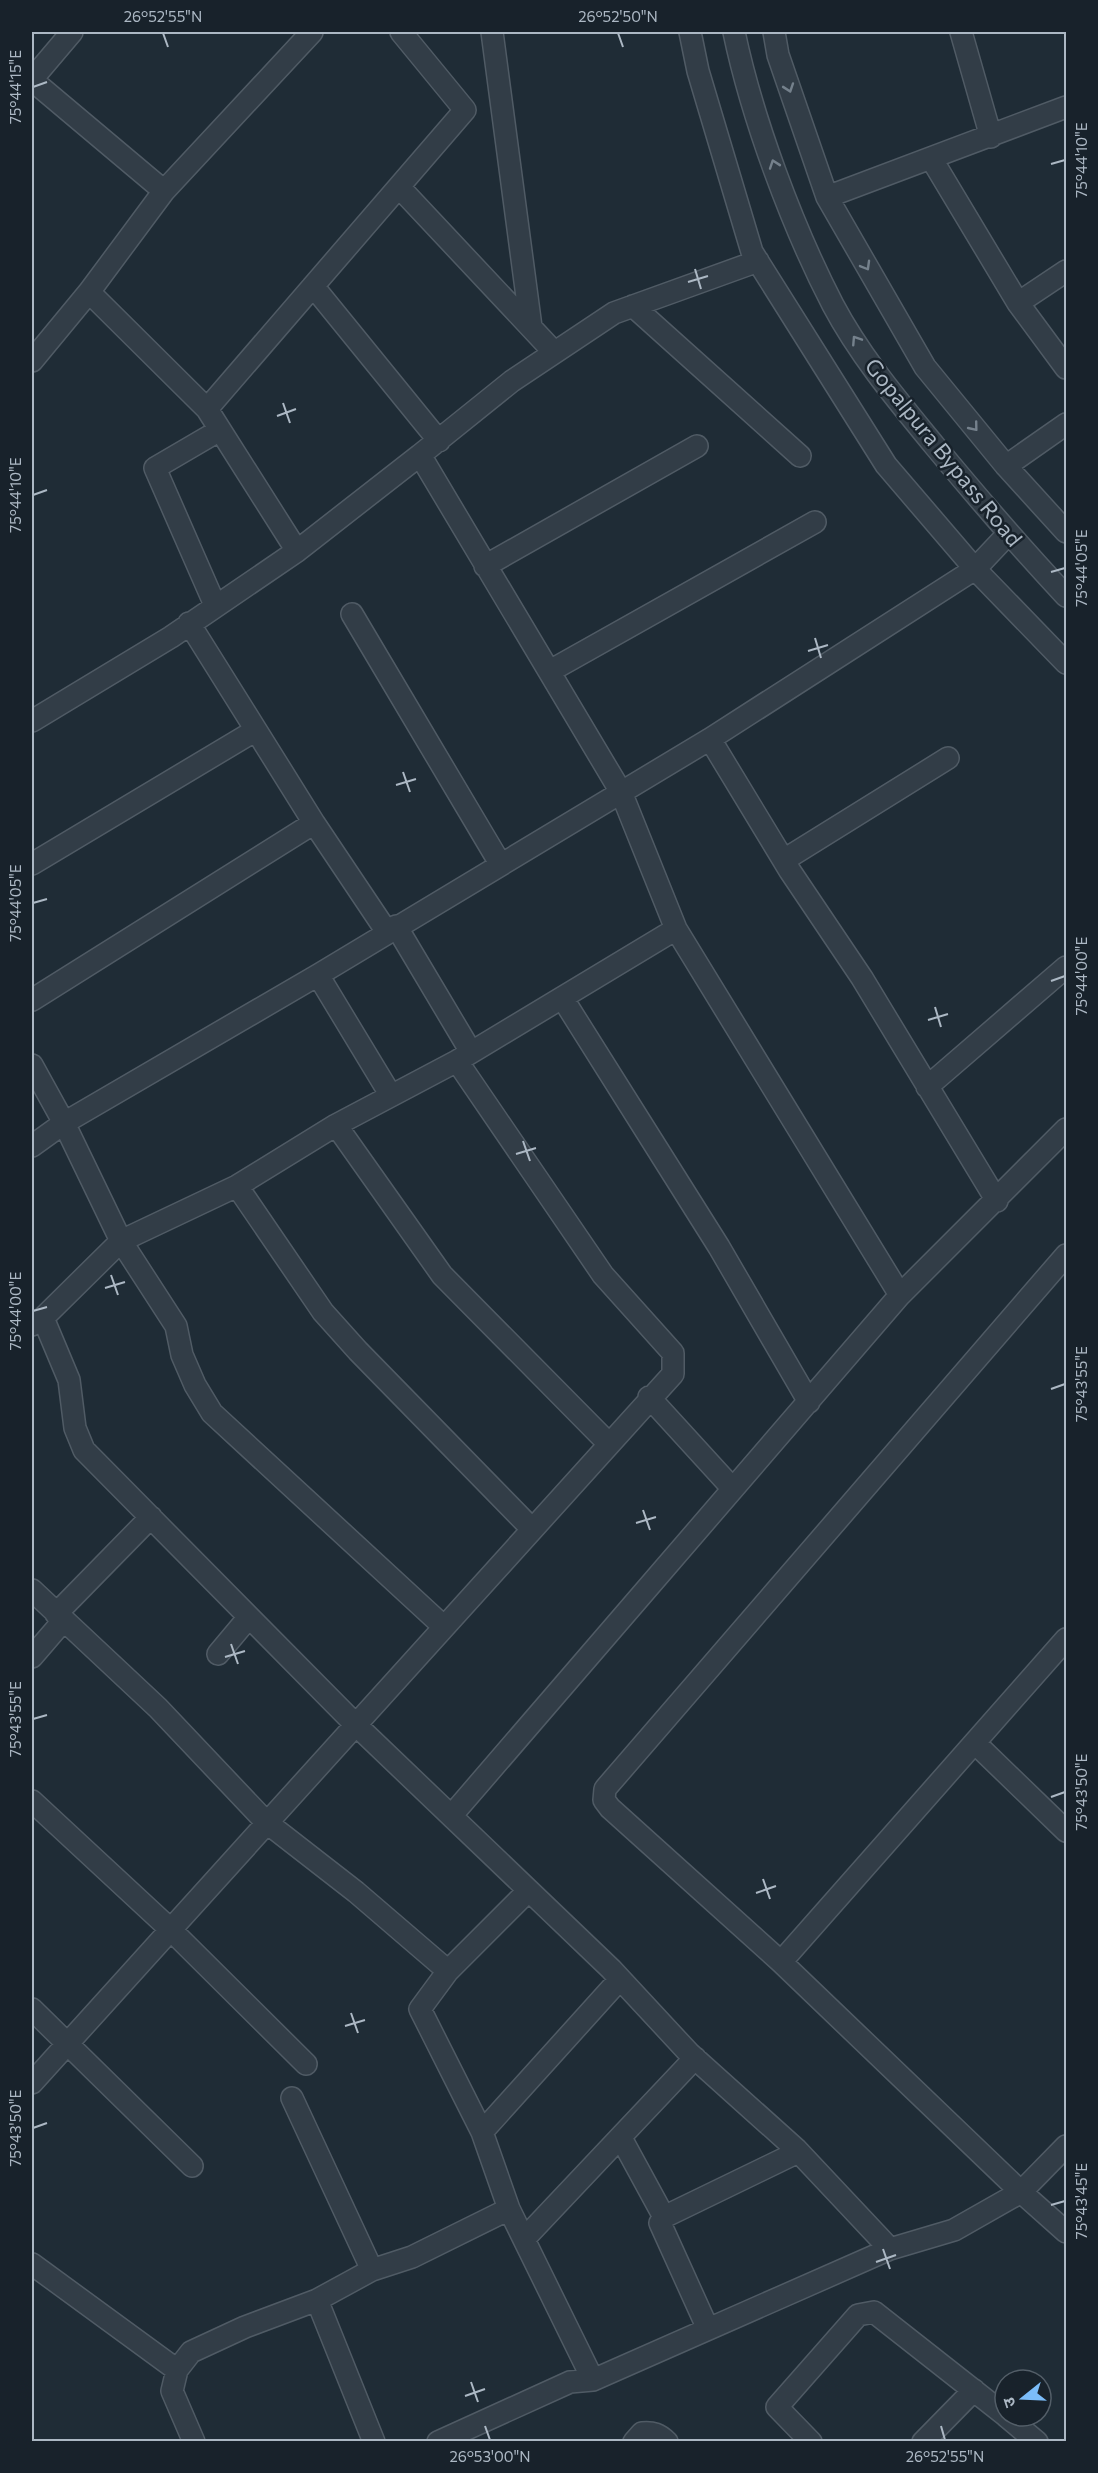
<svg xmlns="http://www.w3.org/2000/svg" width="1098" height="2473" font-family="Commissioner,'Noto Sans Devanagari',sans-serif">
  <rect width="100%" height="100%" fill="#1f2c36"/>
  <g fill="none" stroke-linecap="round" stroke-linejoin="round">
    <defs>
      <path id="minor" d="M 492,32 L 531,327
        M 690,32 L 698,71 L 752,252 L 886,465 L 975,569 L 1066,663
        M 734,32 C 752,118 792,226 833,305 C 860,356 898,401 934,445 C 977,497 1020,547 1066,596
        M 774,32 L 778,55 L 827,197 L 925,367 L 1006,466 L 1066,532
        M 961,32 L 991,137
        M 33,78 L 72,32
        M 32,80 L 164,191
        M 931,158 L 1018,303 L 1066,368
        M 400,188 L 553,351
        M 827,197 L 1066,107
        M 313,286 L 439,441
        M 89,292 L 207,409
        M 1018,303 L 1066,271
        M 633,306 L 800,456
        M 32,361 L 89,292 L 164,191 L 312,32
        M 420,455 L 512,381 L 614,313 L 758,261
        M 1006,466 L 1066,424
        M 297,551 L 207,409 L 465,110 L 401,32
        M 485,566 L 697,446
        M 215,605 L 155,468 L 220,430
        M 352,614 L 501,865
        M 189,623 L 256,730
        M 550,671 L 815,522
        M 32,721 L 171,637 L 297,551 L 420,455 L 621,792 L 676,929
        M 710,739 L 790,871 L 862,978 L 997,1201
        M 784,860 L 948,758
        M 32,864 L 256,730 L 314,823
        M 396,926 L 471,1052
        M 318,975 L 390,1094
        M 563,999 L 719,1247 L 809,1402
        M 32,1000 L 314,823 L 387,932
        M 457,1061 L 676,929 L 900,1295
        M 32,1065 L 64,1123 L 121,1241 L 176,1326 L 182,1355 L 195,1385 L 212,1413 L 443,1626
        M 927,1087 L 1066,967
        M 336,1125 L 442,1275 L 608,1443
        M 32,1146 L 64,1123 L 318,975 L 710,739 L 975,569 L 1008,534
        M 237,1186 L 323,1312 L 358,1351 L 531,1528
        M 1066,1255 L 605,1789 L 604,1800 L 610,1808 L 781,1962 L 1021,2192 L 1066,2232
        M 43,1318 L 69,1380 L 75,1428 L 84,1450 L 355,1724 L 611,1969 L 689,2053 L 796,2149 L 890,2249
        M 32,1325 L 43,1318 L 121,1241 L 237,1186 L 336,1125 L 457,1061 L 603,1275 L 673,1353 L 673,1374 L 32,2083
        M 649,1397 L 733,1489
        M 32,1590 L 158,1708 L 266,1822 L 356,1892 L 448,1971
        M 56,1614 L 151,1517
        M 218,1654 L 249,1617
        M 32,1657 L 63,1621
        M 975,1743 L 1066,1831
        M 32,1801 L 170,1929 L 306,2064
        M 452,1815 L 900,1295 L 1066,1129
        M 528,1891 L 448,1971 L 420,2009 L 482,2132 L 509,2209 L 593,2380
        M 781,1962 L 1066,1639
        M 32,2009 L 192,2166
        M 292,2098 L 372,2270
        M 482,2132 L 620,1979
        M 621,2138 L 664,2217
        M 524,2239 L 695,2058
        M 32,2264 L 177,2370
        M 317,2300 L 374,2442
        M 708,2329 L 660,2223 L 664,2217 L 798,2152
        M 1006,2416 L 1037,2442
        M 194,2442 L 172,2391 L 177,2370 L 191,2352 L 245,2327 L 317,2300 L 372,2270 L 412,2257 L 509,2209
        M 438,2442 L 570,2382 L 593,2380 L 890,2249 L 954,2230 L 1021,2192 L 1066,2146
        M 634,2442 L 642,2433 C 653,2432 659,2434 667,2442
        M 811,2442 L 777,2407 L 858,2315 L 874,2312 L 1005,2415
        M 923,2442 L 974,2390"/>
    </defs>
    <use href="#minor" stroke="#505b65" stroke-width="24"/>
    <use href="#minor" stroke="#323d47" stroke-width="21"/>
  </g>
  <defs><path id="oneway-chevron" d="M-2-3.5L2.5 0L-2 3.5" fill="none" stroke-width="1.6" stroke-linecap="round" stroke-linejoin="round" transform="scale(1.5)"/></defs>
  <g stroke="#75818c">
    <use href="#oneway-chevron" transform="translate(789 88) rotate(71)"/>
    <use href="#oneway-chevron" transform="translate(774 164) rotate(-109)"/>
    <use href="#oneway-chevron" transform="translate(866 266) rotate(60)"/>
    <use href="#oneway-chevron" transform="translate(856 340) rotate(-123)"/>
    <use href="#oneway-chevron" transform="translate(974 427) rotate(51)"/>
  </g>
  <path fill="none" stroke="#acb8c4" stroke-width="2" d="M 163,33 L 168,47M 618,33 L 623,47M 33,87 L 47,82M 1051,164 L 1065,160M 695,269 L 701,289M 688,282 L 708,276M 283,403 L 290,423M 277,416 L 296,409M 33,495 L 47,490M 1051,572 L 1065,568M 815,638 L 821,658M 808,651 L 828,645M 403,772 L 410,792M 396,785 L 416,779M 33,903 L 47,899M 1051,981 L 1065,976M 935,1007 L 941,1027M 928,1020 L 948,1014M 523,1141 L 530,1161M 516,1154 L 536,1148M 111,1275 L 118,1295M 105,1288 L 125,1282M 33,1311 L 47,1307M 1051,1389 L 1065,1384M 643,1510 L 650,1530M 636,1523 L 656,1517M 231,1644 L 238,1664M 225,1657 L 245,1651M 33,1719 L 47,1715M 1051,1797 L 1065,1792M 763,1879 L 770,1899M 756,1893 L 776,1886M 351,2013 L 358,2033M 345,2026 L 365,2020M 33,2128 L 47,2123M 1051,2205 L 1065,2201M 883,2249 L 890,2269M 876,2262 L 896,2255M 471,2382 L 478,2402M 465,2396 L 485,2389M 485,2426 L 490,2440M 941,2426 L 945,2440"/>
  <g text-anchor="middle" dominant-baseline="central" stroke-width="5" stroke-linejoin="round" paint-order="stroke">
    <g font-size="22" fill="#acb8c4" stroke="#18222b">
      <text transform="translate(944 452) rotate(51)">Gopalpura Bypass Road</text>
    </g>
  </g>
  <rect width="1098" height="2473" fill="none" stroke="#18222b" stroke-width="66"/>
  <g transform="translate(1023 2398) rotate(252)"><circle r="28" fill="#18222b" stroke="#535e68" stroke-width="1.5"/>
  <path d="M0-4.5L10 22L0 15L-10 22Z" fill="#7cbdf9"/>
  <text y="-9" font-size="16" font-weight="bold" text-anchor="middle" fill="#acb8c4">उ</text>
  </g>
  <rect x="33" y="33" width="1032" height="2407" fill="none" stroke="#acb8c4" stroke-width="2"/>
  <g font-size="15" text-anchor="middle" fill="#acb8c4">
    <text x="163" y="22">26°52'55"N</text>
    <text x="618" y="22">26°52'50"N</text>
    <text transform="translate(16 87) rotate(-90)" y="5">75°44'15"E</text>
    <text transform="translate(1082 160) rotate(-90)" y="5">75°44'10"E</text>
    <text transform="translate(16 495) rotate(-90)" y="5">75°44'10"E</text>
    <text transform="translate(1082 568) rotate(-90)" y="5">75°44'05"E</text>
    <text transform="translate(16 903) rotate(-90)" y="5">75°44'05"E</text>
    <text transform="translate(1082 976) rotate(-90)" y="5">75°44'00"E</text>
    <text transform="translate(16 1311) rotate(-90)" y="5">75°44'00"E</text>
    <text transform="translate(1082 1384) rotate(-90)" y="5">75°43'55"E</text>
    <text transform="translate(16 1719) rotate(-90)" y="5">75°43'55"E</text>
    <text transform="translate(1082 1792) rotate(-90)" y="5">75°43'50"E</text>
    <text transform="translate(16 2128) rotate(-90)" y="5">75°43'50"E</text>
    <text transform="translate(1082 2201) rotate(-90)" y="5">75°43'45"E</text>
    <text x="490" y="2462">26°53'00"N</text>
    <text x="945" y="2462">26°52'55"N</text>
  </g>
</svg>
